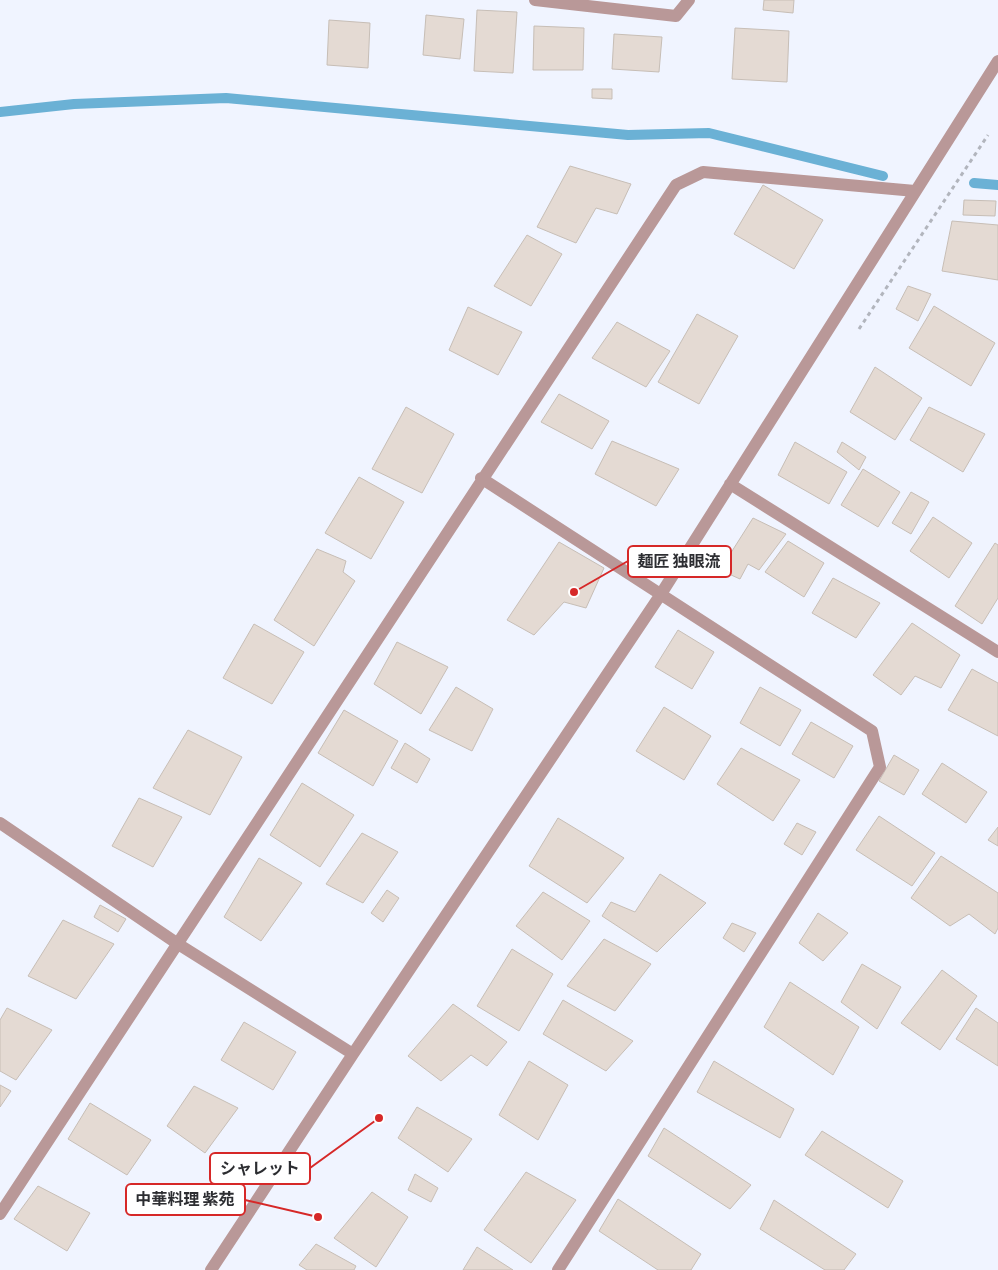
<svg xmlns="http://www.w3.org/2000/svg" width="998" height="1270" font-family="Manrope,'Noto Sans JP',sans-serif">
  <rect width="100%" height="100%" fill="#f0f4ff"/>
  <g fill="none" stroke-linecap="round" stroke-linejoin="round">
    <path stroke="#6bb1d5" stroke-width="10" d="M 0,112 L 74,104 L 226,98 L 628,135 L 709,133 L 883,176
      M 974,183 L 998,185"/>
  </g>
  <path fill="#e4dad3" stroke="#c7beb6" d="M 764,0 L 794,0 L 793,13 L 763,10 Z
    M 477,10 L 517,12 L 513,73 L 474,71 Z
    M 426,15 L 464,19 L 460,59 L 423,55 Z
    M 329,20 L 370,23 L 368,68 L 327,65 Z
    M 534,26 L 584,28 L 583,70 L 533,70 Z
    M 735,28 L 789,31 L 787,82 L 732,79 Z
    M 614,34 L 662,37 L 659,72 L 612,69 Z
    M 592,89 L 612,89 L 612,99 L 592,98 Z
    M 570,166 L 631,184 L 617,214 L 596,208 L 576,243 L 537,227 Z
    M 763,185 L 823,220 L 794,269 L 734,234 Z
    M 964,200 L 996,201 L 995,216 L 963,215 Z
    M 952,221 L 998,225 L 998,280 L 942,271 Z
    M 527,235 L 562,254 L 531,306 L 494,286 Z
    M 908,286 L 931,294 L 918,321 L 896,309 Z
    M 934,306 L 995,343 L 971,386 L 909,348 Z
    M 468,307 L 522,332 L 498,375 L 449,350 Z
    M 697,314 L 738,336 L 699,404 L 658,382 Z
    M 617,322 L 670,351 L 646,387 L 592,358 Z
    M 875,367 L 922,398 L 895,440 L 850,412 Z
    M 559,394 L 609,421 L 592,449 L 541,422 Z
    M 406,407 L 454,434 L 422,493 L 372,469 Z
    M 929,407 L 985,434 L 963,472 L 910,440 Z
    M 612,441 L 679,469 L 656,506 L 595,474 Z
    M 795,442 L 847,472 L 829,504 L 778,475 Z
    M 842,442 L 866,457 L 859,470 L 837,452 Z
    M 863,469 L 900,492 L 878,527 L 841,505 Z
    M 359,477 L 404,502 L 371,559 L 325,533 Z
    M 911,492 L 929,502 L 911,534 L 892,523 Z
    M 933,517 L 972,543 L 949,578 L 910,551 Z
    M 753,518 L 786,534 L 759,570 L 748,564 L 740,579 L 720,570 Z
    M 788,541 L 824,563 L 804,597 L 765,572 Z
    M 559,542 L 604,568 L 586,608 L 564,602 L 534,635 L 507,620 Z
    M 995,543 L 998,545 L 998,598 L 982,624 L 955,606 Z
    M 317,549 L 346,561 L 343,572 L 355,581 L 314,646 L 274,620 Z
    M 833,578 L 880,603 L 856,638 L 812,613 Z
    M 912,623 L 960,655 L 941,688 L 915,676 L 901,695 L 873,675 Z
    M 254,624 L 304,652 L 272,704 L 223,678 Z
    M 678,630 L 714,652 L 692,689 L 655,667 Z
    M 397,642 L 448,667 L 421,714 L 374,684 Z
    M 972,669 L 998,683 L 998,736 L 948,710 Z
    M 456,687 L 493,709 L 472,751 L 429,730 Z
    M 760,687 L 801,710 L 780,746 L 740,723 Z
    M 664,707 L 711,736 L 684,780 L 636,751 Z
    M 344,710 L 398,741 L 373,786 L 318,753 Z
    M 811,722 L 853,746 L 834,778 L 792,754 Z
    M 188,730 L 242,757 L 210,815 L 153,788 Z
    M 405,743 L 430,759 L 417,783 L 391,768 Z
    M 741,748 L 800,780 L 773,821 L 717,784 Z
    M 894,755 L 919,770 L 904,795 L 879,781 Z
    M 942,763 L 987,792 L 966,823 L 922,794 Z
    M 302,783 L 354,815 L 320,867 L 270,835 Z
    M 139,798 L 182,817 L 153,867 L 112,846 Z
    M 879,816 L 935,853 L 912,886 L 856,850 Z
    M 558,818 L 624,858 L 587,903 L 529,866 Z
    M 797,823 L 816,832 L 802,855 L 784,844 Z
    M 998,827 L 998,846 L 988,840 Z
    M 362,833 L 398,852 L 363,903 L 326,884 Z
    M 941,856 L 998,893 L 998,928 L 995,934 L 969,914 L 950,926 L 911,898 Z
    M 259,858 L 302,883 L 261,941 L 224,917 Z
    M 660,874 L 706,903 L 657,952 L 602,916 L 611,902 L 635,912 Z
    M 387,890 L 399,898 L 383,922 L 371,913 Z
    M 543,892 L 590,921 L 562,960 L 516,926 Z
    M 100,905 L 126,919 L 118,932 L 94,917 Z
    M 818,913 L 848,933 L 823,961 L 799,943 Z
    M 63,920 L 114,944 L 76,999 L 28,976 Z
    M 732,923 L 756,933 L 744,952 L 723,938 Z
    M 604,939 L 651,964 L 615,1011 L 567,986 Z
    M 512,949 L 553,974 L 519,1031 L 477,1006 Z
    M 862,964 L 901,987 L 877,1029 L 841,1002 Z
    M 942,970 L 977,996 L 940,1050 L 901,1023 Z
    M 790,982 L 859,1027 L 833,1075 L 764,1027 Z
    M 563,1000 L 633,1041 L 606,1071 L 543,1034 Z
    M 453,1004 L 507,1042 L 487,1066 L 471,1055 L 441,1081 L 408,1056 Z
    M 7,1008 L 52,1030 L 16,1080 L 0,1071 L 0,1020 Z
    M 976,1008 L 998,1023 L 998,1066 L 956,1039 Z
    M 244,1022 L 296,1052 L 273,1090 L 221,1060 Z
    M 529,1061 L 568,1085 L 538,1140 L 499,1115 Z
    M 714,1061 L 794,1109 L 780,1138 L 697,1092 Z
    M 0,1085 L 11,1091 L 0,1107 Z
    M 194,1086 L 238,1108 L 205,1153 L 167,1126 Z
    M 90,1103 L 151,1140 L 127,1175 L 68,1139 Z
    M 417,1107 L 472,1139 L 448,1172 L 398,1138 Z
    M 664,1128 L 751,1185 L 730,1209 L 648,1156 Z
    M 822,1131 L 903,1181 L 888,1208 L 805,1155 Z
    M 526,1172 L 576,1200 L 531,1263 L 484,1230 Z
    M 415,1174 L 438,1188 L 431,1202 L 408,1190 Z
    M 38,1186 L 90,1213 L 67,1251 L 14,1219 Z
    M 372,1192 L 408,1217 L 376,1267 L 334,1238 Z
    M 618,1199 L 701,1254 L 691,1270 L 658,1270 L 599,1231 Z
    M 774,1200 L 856,1254 L 844,1270 L 825,1270 L 760,1229 Z
    M 316,1244 L 356,1266 L 354,1270 L 307,1270 L 299,1265 Z
    M 477,1247 L 513,1270 L 463,1270 Z"/>
  <g fill="none" stroke-linecap="round" stroke-linejoin="round">
    <path stroke="#b2b5bd" stroke-width="3" stroke-dasharray="4 4" stroke-linecap="butt" d="M 859,329 L 988,135"/>
    <path stroke="#b99898" stroke-width="12" d="M 535,0 L 676,16 L 689,0
      M 481,478 L 872,731 L 880,767 L 558,1270
      M 730,484 L 998,652
      M 0,823 L 178,944 L 353,1054
      M 0,1214 L 676,185 L 703,172 L 915,191
      M 211,1270 L 353,1054 L 661,594 L 998,61"/>
  </g>
  <path fill="none" stroke="#d62828" stroke-width="2" d="M574 592L628 561M379 1118L310 1168M318 1217L245 1200"/>
  <g fill="#d62828" stroke="#fff" stroke-width="2">
    <circle cx="574" cy="592" r="5"/>
    <circle cx="379" cy="1118" r="5"/>
    <circle cx="318" cy="1217" r="5"/>
  </g>
  <g fill="#fff" stroke="#d62828" stroke-width="2">
    <rect x="628" y="546" width="103" height="31" rx="5"/>
    <rect x="210" y="1153" width="100" height="31" rx="5"/>
    <rect x="126" y="1184" width="119" height="31" rx="5"/>
  </g>
  <g font-size="16" text-anchor="middle" font-weight="bold" fill="#2c2d31">
    <text x="679" y="567">麺匠 独眼流</text>
    <text x="260" y="1174">シャレット</text>
    <text x="185" y="1205">中華料理 紫苑</text>
  </g>
</svg>
